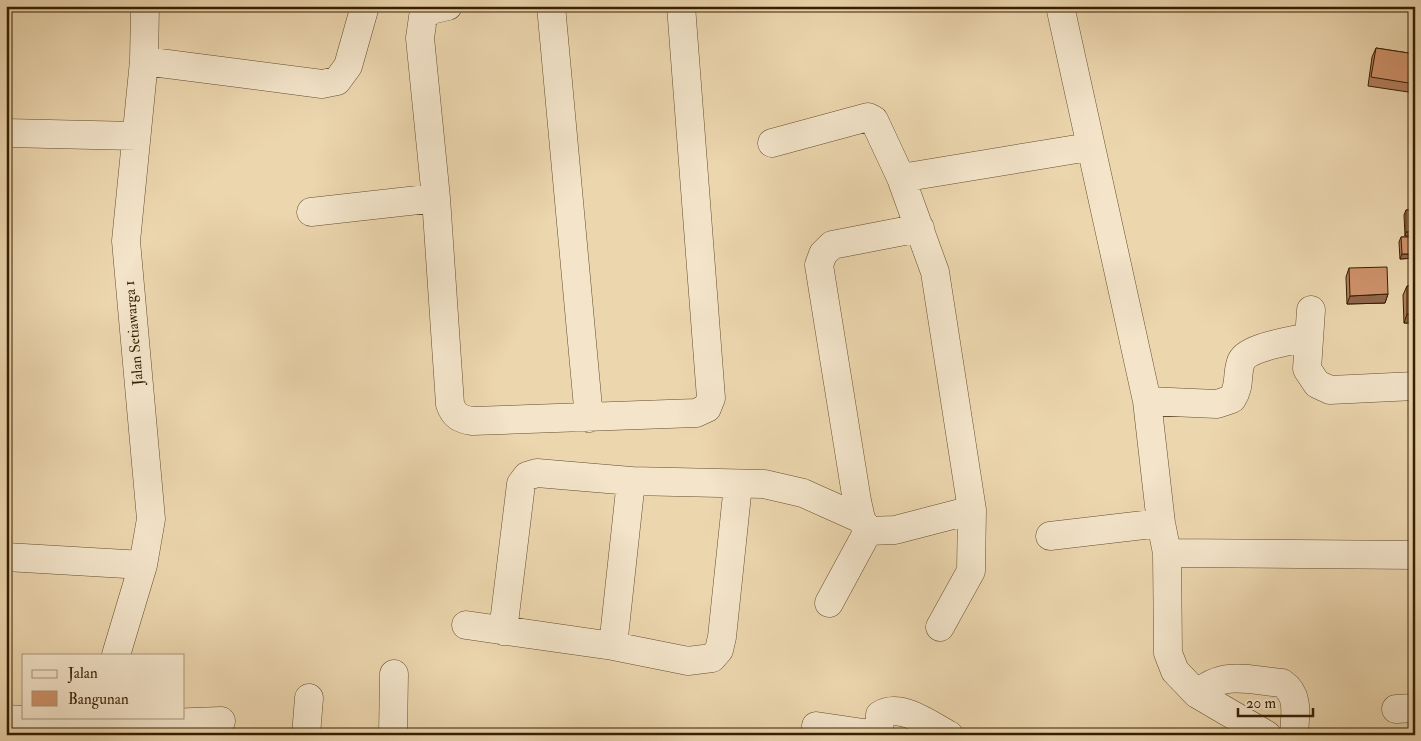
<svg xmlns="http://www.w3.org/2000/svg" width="1421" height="741" font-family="'IM FELL Double Pica',serif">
  <rect width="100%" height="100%" fill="#ecd6ae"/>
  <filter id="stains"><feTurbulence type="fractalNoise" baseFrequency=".004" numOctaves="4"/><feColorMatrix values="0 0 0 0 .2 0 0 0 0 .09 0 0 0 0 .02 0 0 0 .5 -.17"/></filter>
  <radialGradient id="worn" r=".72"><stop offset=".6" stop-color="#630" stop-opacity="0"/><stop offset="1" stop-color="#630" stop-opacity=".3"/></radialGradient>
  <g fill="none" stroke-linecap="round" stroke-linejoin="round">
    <defs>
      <path id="minor" d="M 448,6 L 431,10 L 423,17 L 420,38 L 436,198 L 450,404 C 454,416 460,419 472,421 L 696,413 L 707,408 L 711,398 L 681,6
        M 551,6 L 589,418
        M 1060,6 L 1147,401 L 1161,523 L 1167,553 L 1168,653 L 1175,671 L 1197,694 L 1267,735
        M 144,61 L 322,84 L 337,81 L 348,66 L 365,6
        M 6,133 L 136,136
        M 772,143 L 868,117 L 874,120 L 901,178 L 935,272 L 972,510 L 971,571 L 940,627
        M 901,178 L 1089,147
        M 311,212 L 436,198
        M 1311,310 L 1307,369 L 1317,384 L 1330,390 L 1415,386
        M 1147,401 L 1217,404 L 1232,399 C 1241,385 1236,376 1241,362 C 1245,347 1293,341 1308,337
        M 868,531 L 895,530 L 972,510
        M 1050,536 L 1161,523
        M 1167,553 L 1415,555
        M 6,557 L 143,565
        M 829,603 L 868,531 L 861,519 L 857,501 L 819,265 L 823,254 L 832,245 L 920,228
        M 466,625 L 613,646 L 688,661 L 712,658 L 719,650 L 722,637 L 738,485
        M 503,631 L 521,484 L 527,476 L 537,473 L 631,481 L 764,484 L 803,493 L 861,519
        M 613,646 L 631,481
        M 116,655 L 143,565 L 151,519 L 126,241 L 144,61 L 145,6
        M 1197,694 C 1223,670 1249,680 1282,683 C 1300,695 1295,715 1294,735
        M 1396,709 L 1415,708
        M 6,719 L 112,725 L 221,721
        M 816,726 L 877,735
        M 306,735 L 309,698
        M 393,735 L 394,674
        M 879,735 L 880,715 C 901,702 930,725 949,735"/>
    </defs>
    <use href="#minor" stroke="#634d2c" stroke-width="29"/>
    <use href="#minor" stroke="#f3e4ca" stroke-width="28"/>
  </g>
  <path fill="#b27e5d" stroke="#351f00" d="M 1376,48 L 1415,54 L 1415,93 L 1368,86 L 1372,57 Z
    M 1406,210 L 1415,210 L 1405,236 L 1404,215 Z
    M 1401,237 L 1415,237 L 1415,258 L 1400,259 L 1399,242 Z
    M 1349,268 L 1388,294 L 1385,303 L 1347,304 L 1346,277 Z
    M 1407,286 L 1415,286 L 1415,356 L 1412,356 L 1411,327 L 1413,323 L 1404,323 L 1403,295 Z"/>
  <path fill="#91674c" stroke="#351f00" d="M 1415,231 L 1415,236 L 1405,236 L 1406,232 Z
    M 1402,254 L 1415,254 L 1415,258 L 1400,259 Z
    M 1388,294 L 1385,303 L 1347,304 L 1350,296 Z
    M 1407,314 L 1415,314 L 1415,323 L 1414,318 L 1413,323 L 1404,323 Z
    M 1415,349 L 1415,356 L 1412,356 Z"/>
  <path fill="#cf936c" stroke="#351f00" d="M 1376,48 L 1415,54 L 1415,84 L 1371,77 Z
    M 1406,210 L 1415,210 L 1415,231 L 1406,232 Z
    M 1401,237 L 1415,237 L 1415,254 L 1402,254 Z
    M 1387,267 L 1388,294 L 1350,296 L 1349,268 Z
    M 1407,286 L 1415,286 L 1415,314 L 1407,314 Z"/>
  <g text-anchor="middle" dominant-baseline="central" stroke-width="4" stroke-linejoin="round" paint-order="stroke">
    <g font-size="15" fill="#351f00" stroke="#f3e4ca">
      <text transform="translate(134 333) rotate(-95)">Jalan Setiawarga 1</text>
    </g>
  </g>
  <rect width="1421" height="741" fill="none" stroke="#ecd6ae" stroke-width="25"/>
  <rect x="8" y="8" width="1406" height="726" fill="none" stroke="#351f00" stroke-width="2.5"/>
  <rect x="12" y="12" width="1396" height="716" fill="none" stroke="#351f00"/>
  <rect x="22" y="654" width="162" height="65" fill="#f3e4ca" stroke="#a79579"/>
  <rect x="32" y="670" width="25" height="8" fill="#f3e4ca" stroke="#a79579"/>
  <text x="68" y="678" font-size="15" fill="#351f00">Jalan</text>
  <rect x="32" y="691" width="25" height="15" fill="#cf936c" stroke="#a79579"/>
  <text x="68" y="704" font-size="15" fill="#351f00">Bangunan</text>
  <path d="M1238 708v8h75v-8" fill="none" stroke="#351f00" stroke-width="2.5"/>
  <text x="1246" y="708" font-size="15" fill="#351f00" stroke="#f3e4ca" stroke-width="4" paint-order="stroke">20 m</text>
  <rect width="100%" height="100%" filter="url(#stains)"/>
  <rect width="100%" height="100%" fill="url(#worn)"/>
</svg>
